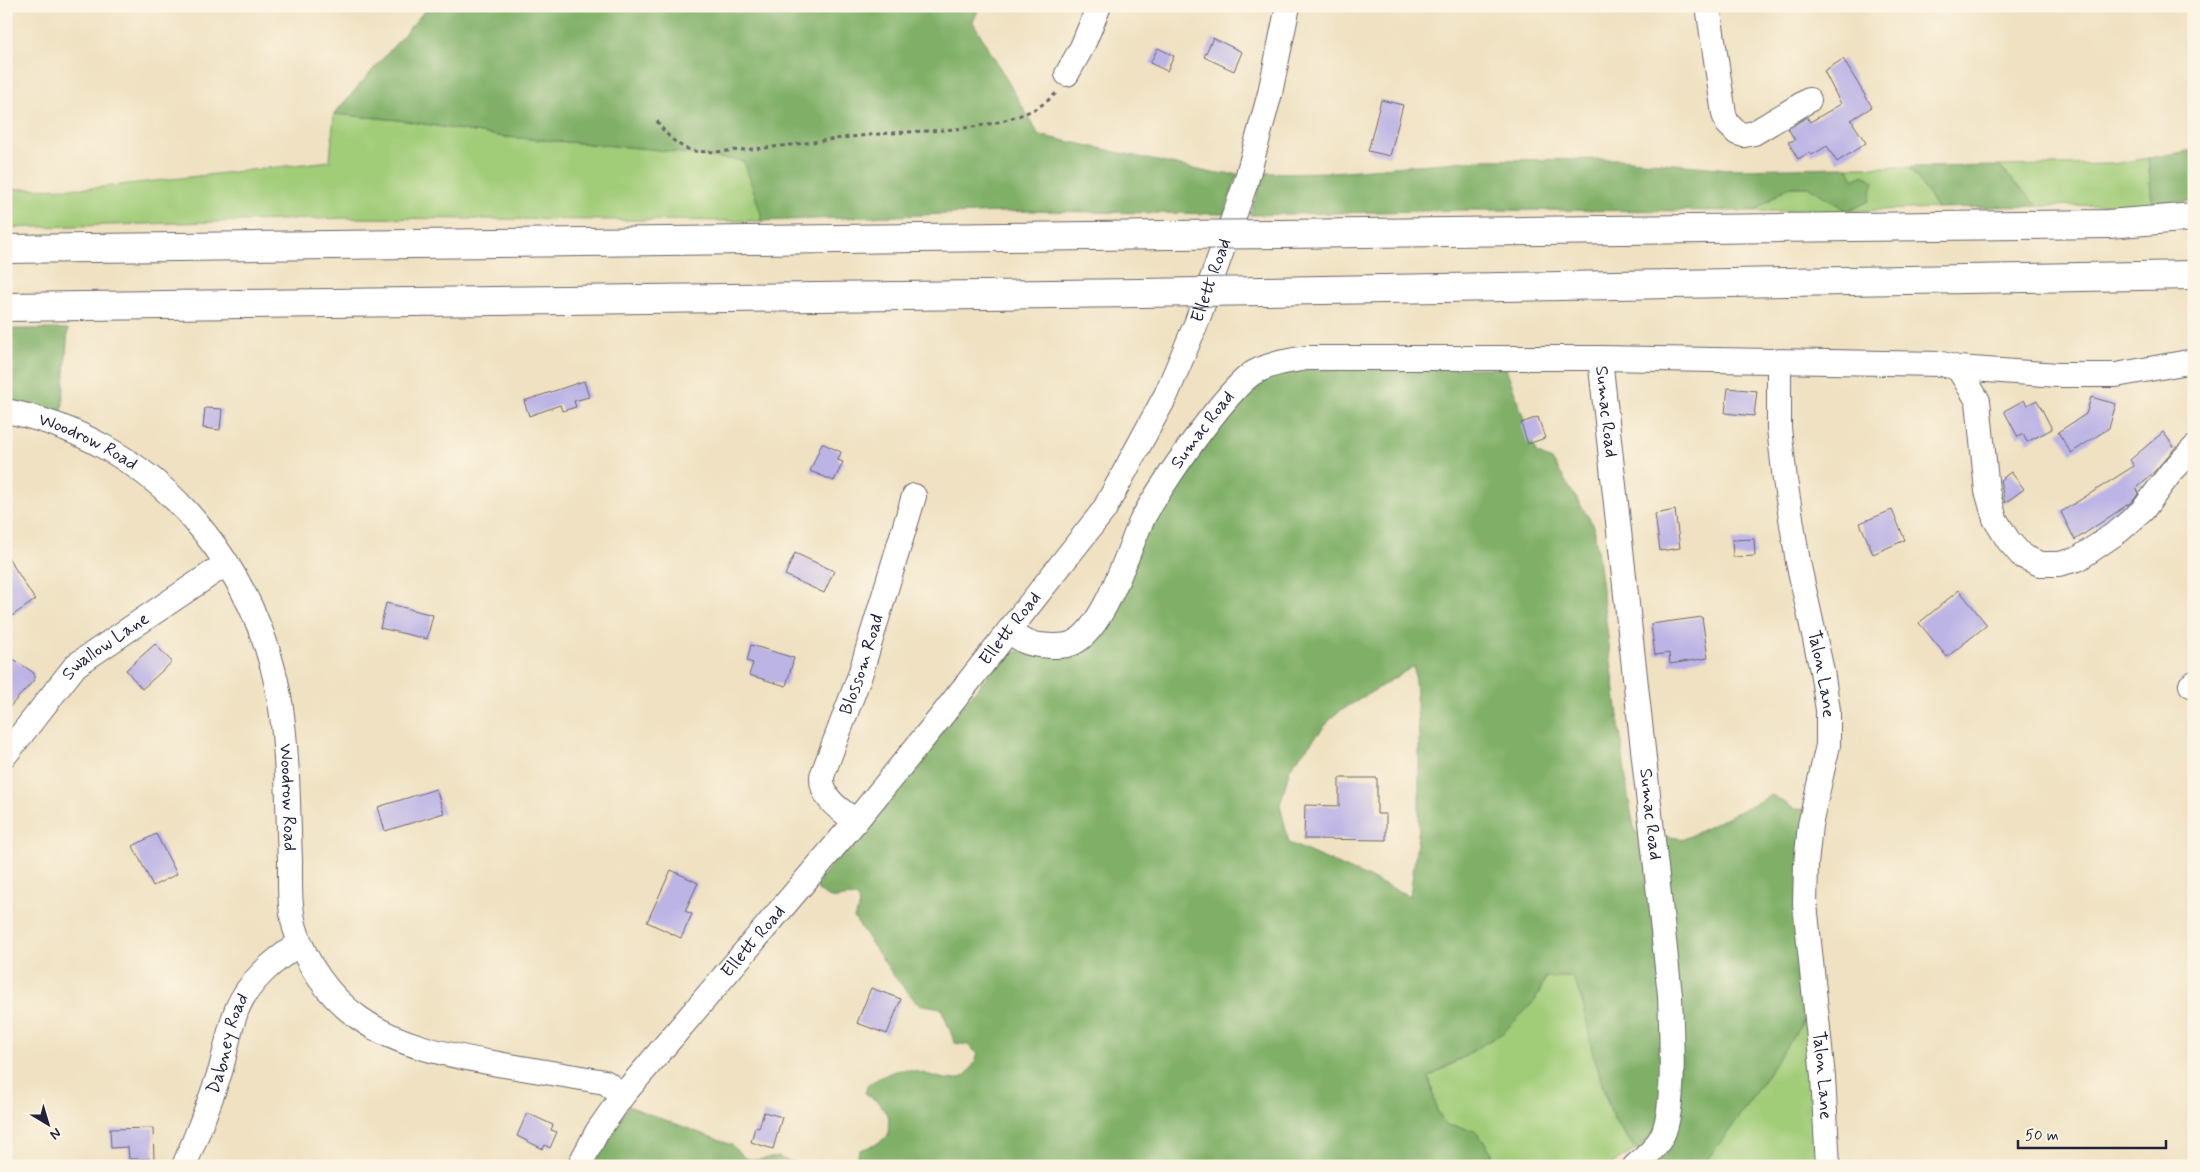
<svg xmlns="http://www.w3.org/2000/svg" width="2200" height="1172" font-family="Mynerve,sans-serif">
  <rect width="100%" height="100%" fill="#fcf5e5"/>
  <filter id="ink" filterUnits="userSpaceOnUse"><feTurbulence type="fractalNoise" baseFrequency=".02" numOctaves="2"/><feDisplacementMap in="SourceGraphic" scale="10" xChannelSelector="R" yChannelSelector="G"/><feConvolveMatrix kernelMatrix="1 2 1 2 8 2 1 2 1" color-interpolation-filters="sRGB"/></filter>
  <filter id="wash" filterUnits="userSpaceOnUse"><feTurbulence type="fractalNoise" baseFrequency=".0096" numOctaves="4" result="noise"/><feDisplacementMap in="SourceGraphic" scale="20" xChannelSelector="R" yChannelSelector="G"/><feGaussianBlur stdDeviation="1.12" result="paint"/><feColorMatrix in="noise" values="0 0 0 0 0 0 0 0 0 0 0 0 0 0 0 0 0 1.4 0 .05"/><feComposite in="paint" operator="in"/></filter>
  <g filter="url(#wash)">
    <rect width="100%" height="100%" fill="#efe1c1"/>
    <path fill="#a1cc78" stroke="#62775a" d="M 334,114 L 399,120 L 506,137 L 651,149 L 744,161 L 762,214 L 761,221 L 348,218 L 6,228 L 6,189 L 93,188 L 330,161 Z
      M 2148,158 L 2152,204 L 2038,206 L 1999,166 L 2113,164 Z
      M 1848,167 L 1910,167 L 1937,208 L 1848,211 L 1754,211 L 1788,187 L 1809,187 L 1849,211 L 1869,201 L 1854,180 Z
      M 1546,977 L 1573,977 C 1592,1020 1594,1071 1612,1115 C 1617,1127 1629,1139 1636,1150 L 1608,1166 L 1492,1166 L 1492,1153 L 1475,1130 L 1446,1126 L 1437,1111 L 1429,1077 L 1468,1055 L 1535,1001 Z
      M 1811,1010 L 1822,1166 L 1702,1166 L 1729,1131 Z"/>
    <path fill="#80b068" stroke="#516952" fill-rule="evenodd" d="M 429,6 L 980,6 L 973,22 L 1039,135 L 1217,174 L 1238,174 L 1224,214 L 1028,211 L 761,221 L 761,214 L 744,161 L 651,149 L 506,137 L 399,120 L 334,114 Z
      M 2194,150 L 2194,201 L 2152,204 L 2148,158 Z
      M 1617,159 L 1730,169 L 1848,167 L 1854,179 L 1864,175 L 1874,181 L 1869,201 L 1848,211 L 1809,187 L 1788,187 L 1754,211 L 1465,210 L 1250,215 L 1263,173 L 1333,172 L 1479,160 Z
      M 1999,166 L 2038,206 L 1937,208 L 1910,167 Z
      M 6,329 L 68,329 L 62,416 L 6,401 Z
      M 1506,368 L 1536,453 L 1552,460 L 1594,526 L 1628,795 L 1635,832 L 1684,839 L 1772,795 L 1794,809 L 1810,810 L 1811,1010 L 1729,1131 L 1702,1166 L 1648,1166 L 1613,1117 L 1592,1050 L 1582,998 L 1572,977 L 1546,977 L 1535,1001 L 1504,1032 L 1429,1077 L 1437,1111 L 1446,1125 L 1475,1130 L 1492,1153 L 1492,1166 L 854,1166 L 853,1163 L 860,1150 L 875,1145 L 888,1136 L 889,1117 L 878,1102 L 865,1093 L 868,1084 C 877,1080 893,1069 904,1070 C 936,1071 963,1099 978,1054 L 968,1045 L 955,1043 L 941,1008 L 918,1004 L 894,976 L 854,918 L 859,909 L 858,898 C 839,892 836,907 817,889 L 819,880 L 1003,657 L 1018,651 L 1065,656 L 1148,526 L 1213,432 L 1246,390 L 1263,377 L 1288,370 ZM 1414,666 L 1419,737 L 1419,827 L 1410,896 L 1289,843 L 1280,805 L 1290,768 L 1334,715 Z
      M 628,1106 L 732,1145 L 745,1158 L 756,1160 L 777,1157 L 804,1166 L 590,1166 Z"/>
    <g id="blocks">
      <path fill="#bcb4e5" d="M 1213,38 L 1242,52 L 1234,71 L 1204,57 Z
        M 1158,48 L 1174,56 L 1167,71 L 1150,63 Z
        M 1843,59 L 1872,107 L 1851,120 L 1866,143 L 1837,162 L 1827,146 L 1812,155 L 1810,152 L 1798,159 L 1788,142 L 1795,140 L 1788,129 L 1807,117 L 1810,122 L 1841,104 L 1824,71 Z
        M 1381,100 L 1403,105 L 1390,156 L 1368,151 Z
        M 584,381 L 589,397 L 574,401 L 576,407 L 562,411 L 560,405 L 529,416 L 524,401 Z
        M 1728,388 L 1757,391 L 1754,416 L 1725,413 Z
        M 2091,397 L 2116,404 L 2109,428 L 2071,453 L 2058,432 L 2086,414 Z
        M 2024,400 L 2027,405 L 2037,400 L 2052,429 L 2027,442 L 2023,434 L 2018,437 L 2004,411 Z
        M 205,408 L 222,409 L 220,430 L 203,428 Z
        M 1538,417 L 1545,438 L 1528,444 L 1521,423 Z
        M 2163,432 L 2175,448 L 2152,474 L 2136,488 L 2139,493 L 2133,501 L 2075,540 L 2061,512 L 2134,466 L 2130,460 Z
        M 822,443 L 841,452 L 838,460 L 843,462 L 834,481 L 810,471 Z
        M 2011,472 L 2024,489 L 2005,503 L 2000,480 Z
        M 1675,510 L 1680,548 L 1660,551 L 1655,514 Z
        M 1892,510 L 1905,540 L 1873,554 L 1860,523 Z
        M 1754,539 L 1755,556 L 1733,557 L 1732,540 Z
        M 795,553 L 834,571 L 824,593 L 785,575 Z
        M 6,554 L 35,600 L 6,620 Z
        M 1959,590 L 1987,625 L 1947,657 L 1919,623 Z
        M 386,603 L 433,615 L 427,639 L 380,628 Z
        M 1702,617 L 1708,658 L 1670,664 L 1669,653 L 1655,655 L 1651,624 Z
        M 155,644 L 172,662 L 142,689 L 126,670 Z
        M 751,645 L 794,658 L 786,686 L 749,675 L 753,663 L 747,661 Z
        M 6,654 L 34,673 L 34,680 L 6,711 Z
        M 1339,778 L 1377,778 L 1377,814 L 1386,814 L 1386,840 L 1304,839 L 1305,805 L 1339,806 Z
        M 436,789 L 444,813 L 385,831 L 378,807 Z
        M 156,834 L 177,874 L 153,886 L 133,846 Z
        M 671,870 L 698,883 L 685,911 L 692,914 L 681,938 L 647,922 Z
        M 871,988 L 901,999 L 887,1034 L 857,1023 Z
        M 764,1112 L 782,1117 L 773,1149 L 751,1142 L 755,1127 L 759,1128 Z
        M 527,1113 L 553,1125 L 551,1130 L 557,1132 L 550,1148 L 545,1145 L 543,1149 L 517,1136 Z
        M 153,1128 L 154,1159 L 129,1159 L 128,1147 L 111,1148 L 110,1129 Z"/>
    </g>
  </g>
  <g filter="url(#ink)">
    <use href="#blocks" fill-opacity="0" stroke="#6a656a" stroke-width="1"/>
    <g fill="none" stroke-linecap="round" stroke-linejoin="round">
      <defs>
        <g id="minor">
          <path d="M 1708,6 L 1724,114 L 1727,123 L 1737,133 L 1744,135 L 1754,133 L 1809,100"/>
          <path d="M 1067,74 L 1082,47 L 1099,6"/>
          <path id="s1" d="M 1600,358 L 1670,995 C 1671,1030 1676,1104 1663,1134 C 1657,1147 1645,1158 1635,1166"/>
          <path id="s2" d="M 1779,362 L 1779,428 L 1785,480 L 1798,562 L 1822,671 L 1828,710 L 1828,745 L 1810,825 L 1806,864 L 1805,904 L 1823,1077 L 1828,1166"/>
          <path d="M 1958,368 L 1978,401 L 1987,491 L 1995,519 L 2008,540 L 2022,556 L 2040,564 L 2059,564 L 2078,559 L 2119,531 L 2143,510 L 2171,472 L 2194,448"/>
          <path id="s3" d="M 6,411 C 74,424 141,461 187,512 C 237,567 270,634 281,708 C 288,758 288,810 290,861 C 290,883 289,906 295,928 C 305,963 329,997 359,1018 C 401,1048 454,1056 504,1065 C 538,1071 571,1076 605,1082 L 623,1095"/>
          <path id="s4" d="M 1009,631 C 1014,634 1019,639 1024,641 C 1034,646 1063,648 1073,643 C 1104,629 1127,553 1141,522 C 1155,493 1229,385 1255,372 C 1272,363 1289,361 1306,358 L 1600,358 L 1942,364 L 1958,368 L 2058,375 L 2116,375 L 2194,361"/>
          <path d="M 2191,685 L 2194,683"/>
          <path id="s5" d="M 6,754 L 76,665 L 227,563"/>
          <path id="s6" d="M 856,821 C 839,809 821,799 822,776 L 860,675 L 914,496"/>
          <path id="s7" d="M 184,1166 C 197,1135 209,1104 220,1072 C 226,1051 229,1029 237,1009 C 249,980 275,960 300,943"/>
          <path id="s8" d="M 579,1166 L 597,1132 L 623,1095 L 856,821 L 940,718 L 1104,510 L 1166,395 L 1196,324 L 1246,182 L 1270,93 L 1288,6"/>
        </g>
        <path id="highway" d="M 1280,234 L 2108,224 L 2194,217
          M 6,249 L 1169,235
          M 1264,291 L 2194,275
          M 6,307 L 1139,293"/>
      </defs>
      <use href="#minor" stroke="#6a656a" stroke-width="26"/>
      <use href="#highway" stroke="#6a656a" stroke-width="30"/>
      <path stroke="#6a656a" stroke-width="3" stroke-dasharray="4 4" stroke-linecap="butt" d="M 657,121 C 666,135 678,148 695,151 C 710,153 725,151 740,150 C 787,147 833,138 880,134 C 921,130 965,132 1005,120 C 1026,114 1042,108 1057,92"/>
      <use href="#minor" stroke="#fff" stroke-width="24"/>
      <use href="#highway" stroke="#fff" stroke-width="28"/>
      <defs>
        <path id="highway-bridge" d="M 1169,235 L 1280,234
          M 1139,293 L 1264,291"/>
      </defs>
      <use href="#highway-bridge" stroke="#6a656a" stroke-width="30" stroke-linecap="butt"/>
      <use href="#highway-bridge" stroke="#fff" stroke-width="28"/>
    </g>
  </g>
  <g text-anchor="middle" dominant-baseline="central" stroke-width="5" stroke-linejoin="round" paint-order="stroke">
    <g font-size="18" fill="#22223b" stroke="#fcf5e5">
      <text stroke="none"><textPath href="#s8" startOffset="1095">Ellett Road</textPath></text>
      <text stroke="none"><textPath href="#s1" startOffset="54">Sumac Road</textPath></text>
      <text stroke="none"><textPath href="#s4" startOffset="320">Sumac Road</textPath></text>
      <text stroke="none"><textPath href="#s3" startOffset="88">Woodrow Road</textPath></text>
      <text stroke="none"><textPath href="#s8" startOffset="690">Ellett Road</textPath></text>
      <text stroke="none"><textPath href="#s5" startOffset="148">Swallow Lane</textPath></text>
      <text stroke="none"><textPath href="#s6" startOffset="178">Blossom Road</textPath></text>
      <text stroke="none"><textPath href="#s2" startOffset="316">Talon Lane</textPath></text>
      <text stroke="none"><textPath href="#s3" startOffset="521">Woodrow Road</textPath></text>
      <text stroke="none"><textPath href="#s1" startOffset="459">Sumac Road</textPath></text>
      <text stroke="none"><textPath href="#s8" startOffset="285">Ellett Road</textPath></text>
      <text stroke="none"><textPath href="#s7" startOffset="130">Dabney Road</textPath></text>
      <text stroke="none"><textPath href="#s2" startOffset="721">Talon Lane</textPath></text>
    </g>
  </g>
  <rect width="2200" height="1172" fill="none" stroke="#fcf5e5" stroke-width="25"/>
  <g transform="translate(48 1124) rotate(142)" stroke="#fcf5e5" stroke-width="4" paint-order="stroke">
  <path d="M0-4L9 19L0 12L-9 19Z" fill="#22223b"/>
  <text y="-8" font-size="14" font-weight="bold" text-anchor="middle" fill="#22223b">N</text>
  </g>
  <path d="M2018 1140v8h148v-8" fill="none" stroke="#22223b" stroke-width="2.5"/>
  <text x="2025" y="1140" font-size="15" fill="#22223b" stroke="#fcf5e5" stroke-width="4" paint-order="stroke">50 m</text>
</svg>
